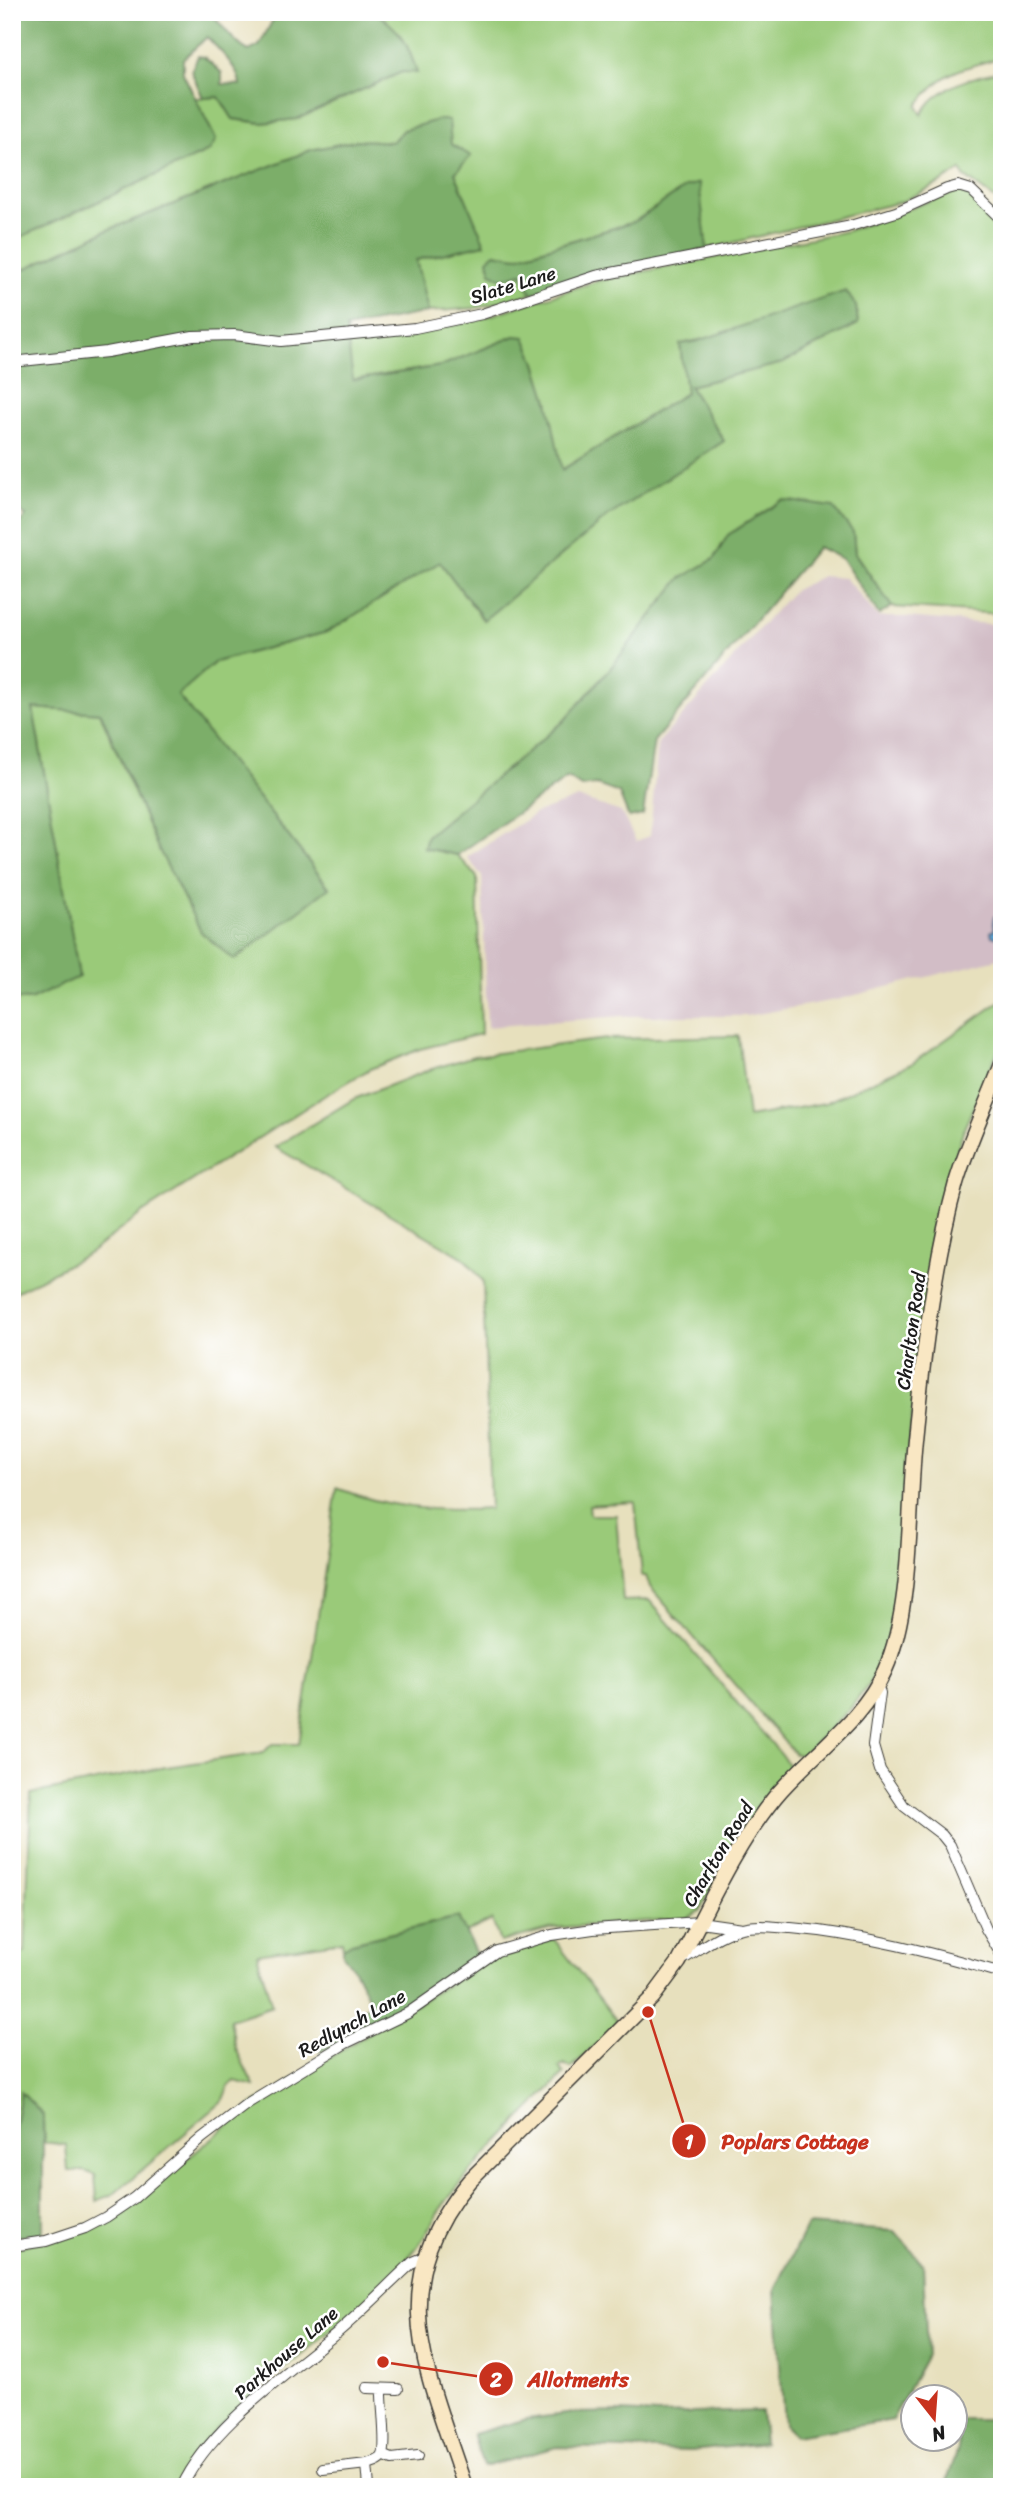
<svg xmlns="http://www.w3.org/2000/svg" width="1014" height="2499" font-family="Sriracha,sans-serif">
  <rect width="100%" height="100%" fill="#fff"/>
  <filter id="ink" filterUnits="userSpaceOnUse"><feTurbulence type="fractalNoise" baseFrequency=".0143" numOctaves="2"/><feDisplacementMap in="SourceGraphic" scale="14" xChannelSelector="R" yChannelSelector="G"/><feConvolveMatrix kernelMatrix="1 2 1 2 8 2 1 2 1" color-interpolation-filters="sRGB"/></filter>
  <filter id="wash" filterUnits="userSpaceOnUse"><feTurbulence type="fractalNoise" baseFrequency=".00686" numOctaves="4" result="noise"/><feDisplacementMap in="SourceGraphic" scale="28" xChannelSelector="R" yChannelSelector="G"/><feGaussianBlur stdDeviation="1.57" result="paint"/><feColorMatrix in="noise" values="0 0 0 0 0 0 0 0 0 0 0 0 0 0 0 0 0 1.4 0 .05"/><feComposite in="paint" operator="in"/></filter>
  <g filter="url(#wash)">
    <rect width="100%" height="100%" fill="#e7e0bd"/>
    <path fill="#d2bdc6" d="M 822,576 L 845,578 L 878,617 L 906,617 L 1002,625 L 1002,958 L 836,1000 L 746,1016 L 622,1016 L 487,1027 L 482,876 L 467,857 L 536,813 L 578,798 L 621,812 L 636,841 L 650,836 L 658,743 L 793,591 Z"/>
    <path fill="#9aca79" stroke="#5b734a" stroke-width="2" d="M 375,12 L 1002,12 L 1002,57 C 960,70 944,68 917,106 L 922,115 C 933,88 976,75 1002,71 L 1002,204 L 964,176 L 961,170 L 938,184 L 901,202 L 707,249 L 698,184 L 686,187 L 634,222 L 516,257 L 495,253 L 522,273 L 531,294 L 477,308 L 428,312 L 416,260 L 484,244 L 455,173 L 403,130 L 392,142 L 358,140 L 311,150 L 103,232 L 12,275 L 12,241 L 209,151 L 216,140 L 195,98 L 219,97 L 233,119 L 262,123 L 297,119 L 402,72 L 386,20 Z
      M 957,191 L 971,194 L 1002,226 L 1002,614 L 892,607 L 855,553 L 853,532 L 783,500 L 728,535 L 714,559 L 680,579 L 609,670 L 563,722 L 427,836 L 424,848 L 457,855 L 477,877 L 481,1034 L 420,1049 L 370,1069 L 324,1096 L 142,1213 L 90,1253 L 12,1294 L 12,999 L 30,1000 L 79,976 L 33,708 L 100,713 L 157,846 L 329,887 L 177,695 L 215,662 L 327,632 L 440,562 L 483,620 L 607,517 L 724,441 L 689,386 L 783,363 L 858,324 L 856,306 L 680,344 L 686,393 L 561,470 L 548,401 L 535,360 L 515,336 L 441,366 L 352,380 L 347,339 L 417,333 L 483,318 L 597,281 L 847,231 Z
      M 1002,1000 L 1002,1041 L 963,1131 L 937,1217 L 903,1490 L 899,1577 L 888,1640 L 881,1664 L 869,1684 L 850,1709 L 803,1755 L 795,1754 L 650,1587 L 646,1576 L 642,1576 L 635,1502 L 589,1505 L 590,1515 L 616,1515 L 623,1601 L 649,1600 L 780,1753 L 791,1769 L 756,1813 L 699,1911 L 688,1918 L 553,1928 L 500,1942 L 492,1920 L 465,1933 L 458,1917 L 352,1943 L 343,1948 L 342,1941 L 257,1954 L 272,2006 L 230,2020 L 236,2049 L 254,2086 L 235,2081 L 228,2087 L 222,2102 L 115,2193 L 97,2201 L 95,2175 L 84,2171 L 68,2171 L 66,2145 L 44,2142 L 43,2115 L 21,2093 L 12,2143 L 12,1951 L 25,1953 L 31,1794 L 166,1767 L 263,1753 L 272,1744 L 299,1744 L 337,1488 C 387,1508 437,1512 490,1509 L 483,1281 L 464,1258 L 275,1147 L 354,1099 L 429,1070 L 474,1056 L 607,1039 L 738,1036 L 748,1117 L 825,1103 L 911,1064 Z
      M 554,1939 L 619,2024 L 571,2068 L 564,2064 L 559,2067 L 564,2074 C 524,2115 483,2154 448,2199 C 434,2215 427,2237 413,2252 C 374,2298 325,2336 279,2374 C 240,2407 197,2439 176,2487 L 12,2487 L 12,2249 L 112,2218 L 132,2205 L 252,2105 L 496,1955 Z"/>
    <path fill="#7bae69" stroke="#4c6542" stroke-width="2" d="M 12,12 L 210,12 C 221,24 236,45 249,51 L 259,46 L 277,12 L 375,12 C 402,31 408,43 417,73 L 402,72 L 297,119 L 262,123 L 233,119 L 219,97 L 203,98 L 191,71 L 198,56 L 204,57 L 222,73 L 222,84 L 240,85 C 239,67 218,49 207,37 L 183,59 L 183,73 L 216,140 L 209,151 L 12,241 Z
      M 437,120 L 449,120 L 451,144 L 471,156 L 455,173 L 485,244 L 416,260 L 428,312 L 346,328 L 353,380 L 441,366 L 515,336 L 525,337 L 535,360 L 548,401 L 562,470 L 686,393 L 680,344 L 698,341 L 846,291 L 856,306 L 858,324 L 783,363 L 689,386 L 724,441 L 607,517 L 484,620 L 440,562 L 327,632 L 215,662 L 178,695 L 329,888 L 234,960 L 201,932 L 157,846 L 101,713 L 33,708 L 79,977 L 30,1000 L 12,999 L 12,521 L 18,524 L 26,516 L 12,507 L 12,275 L 103,232 L 311,150 L 358,140 L 392,142 L 403,130 Z
      M 699,183 L 707,249 L 592,273 L 531,294 L 522,273 L 502,279 L 491,273 L 488,259 L 495,253 L 517,257 L 634,222 L 686,187 Z
      M 783,500 L 833,507 L 853,532 L 855,554 L 892,607 L 879,615 L 842,559 L 818,547 L 654,741 L 643,815 L 629,818 L 619,793 L 597,785 L 581,787 L 568,778 L 457,855 L 424,848 L 427,836 L 563,722 L 609,670 L 680,579 L 714,559 L 728,535 Z
      M 458,1917 L 476,1954 L 482,1953 L 480,1956 L 410,2007 L 320,2052 L 315,2045 C 330,2026 354,2020 371,2003 L 355,1971 L 343,1955 L 343,1948 L 352,1943 Z
      M 21,2092 L 43,2115 L 43,2234 L 12,2237 L 12,2143 Z
      M 807,2225 L 895,2231 L 923,2264 L 927,2355 L 892,2420 L 795,2436 L 784,2425 L 775,2290 Z
      M 761,2411 L 764,2443 L 691,2451 L 557,2447 L 483,2467 L 473,2434 L 527,2419 L 574,2413 L 620,2412 L 658,2414 Z
      M 961,2419 L 1002,2419 L 1002,2487 L 945,2487 L 958,2449 Z"/>
    <path fill="#62a8d8" stroke="#3f627a" stroke-width="2" d="M 1002,913 L 1002,939 L 992,936 L 991,932 L 995,929 L 993,923 L 994,917 Z"/>
  </g>
  <g filter="url(#ink)">
    <g fill="none" stroke-linecap="round" stroke-linejoin="round">
      <defs>
        <path id="street" d="M 12,362 L 107,352 L 193,336 L 234,335 L 281,341 L 415,328 L 482,314 L 596,276 L 847,227 L 896,212 L 947,189 L 958,186 L 971,190 L 1002,220
          M 877,1685 L 880,1693 L 873,1746 L 880,1770 L 904,1806 L 942,1835 L 950,1845 L 986,1929 L 1002,1956
          M 680,1961 C 699,1950 721,1932 742,1928 C 757,1924 775,1927 791,1928 C 863,1934 932,1953 1002,1973
          M 12,2246 L 46,2241 L 85,2228 L 106,2217 L 134,2198 L 202,2138 L 248,2103 L 346,2043 L 408,2013 L 497,1951 L 552,1935 L 593,1929 L 700,1922 L 742,1928
          M 367,2388 L 398,2389
          M 383,2455 L 392,2459 L 418,2456
          M 323,2469 L 367,2464
          M 182,2487 C 209,2427 288,2374 338,2332 C 364,2310 388,2285 413,2262 L 425,2257
          M 369,2487 L 367,2464 C 372,2462 378,2462 382,2457 C 388,2449 381,2402 382,2389"/>
        <path id="secondary" d="M 465,2487 C 428,2372 381,2287 469,2181 L 653,1997 L 679,1962 C 708,1907 735,1846 775,1797 C 810,1755 862,1722 885,1670 C 913,1608 908,1508 915,1439 C 923,1357 934,1263 956,1183 C 968,1143 987,1103 1002,1064"/>
      </defs>
      <use href="#street" stroke="#3a3934" stroke-width="12"/>
      <use href="#secondary" stroke="#3a3934" stroke-width="17"/>
      <use href="#street" stroke="#fff" stroke-width="10"/>
      <use href="#secondary" stroke="#f9e7c3" stroke-width="14"/>
    </g>
  </g>
  <g text-anchor="middle" dominant-baseline="central" stroke-width="5" stroke-linejoin="round" paint-order="stroke">
    <g font-size="19" fill="#1c1c1c" stroke="#fff">
      <text transform="translate(513 285) rotate(-17)">Slate Lane</text>
      <text transform="translate(911 1331) rotate(-82)">Charlton Road</text>
      <text transform="translate(718 1854) rotate(-59)">Charlton Road</text>
      <text transform="translate(352 2023) rotate(-29)">Redlynch Lane</text>
      <text transform="translate(286 2353) rotate(-41)">Parkhouse Lane</text>
    </g>
  </g>
  <path fill="none" stroke="#c8321e" stroke-width="2.5" d="M648 2012L689 2141M383 2362L496 2379"/>
  <g fill="#c8321e" stroke="#fff" stroke-width="2.5">
    <circle cx="648" cy="2012" r="7"/>
    <circle cx="383" cy="2362" r="7"/>
    <circle cx="689" cy="2141" r="18"/>
    <circle cx="496" cy="2379" r="18"/>
  </g>
  <g font-size="21" text-anchor="middle" font-weight="bold" fill="#fff">
    <text x="689" y="2149">1</text>
    <text x="496" y="2387">2</text>
  </g>
  <g font-size="21" text-anchor="middle" font-weight="bold" fill="#c8321e" stroke="#fff" stroke-width="5" stroke-linejoin="round" paint-order="stroke">
    <text x="795" y="2149">Poplars Cottage</text>
    <text x="578" y="2387">Allotments</text>
  </g>
  <rect width="1014" height="2499" fill="none" stroke="#fff" stroke-width="42"/>
  <g transform="translate(934 2418) rotate(163)"><circle r="33" fill="#ffffff" stroke="#a4a4a4" stroke-width="2"/>
  <path d="M0-5L12 26L0 18L-12 26Z" fill="#c8321e"/>
  <text y="-10" font-size="19" font-weight="bold" text-anchor="middle" fill="#1c1c1c">N</text>
  </g>
</svg>
